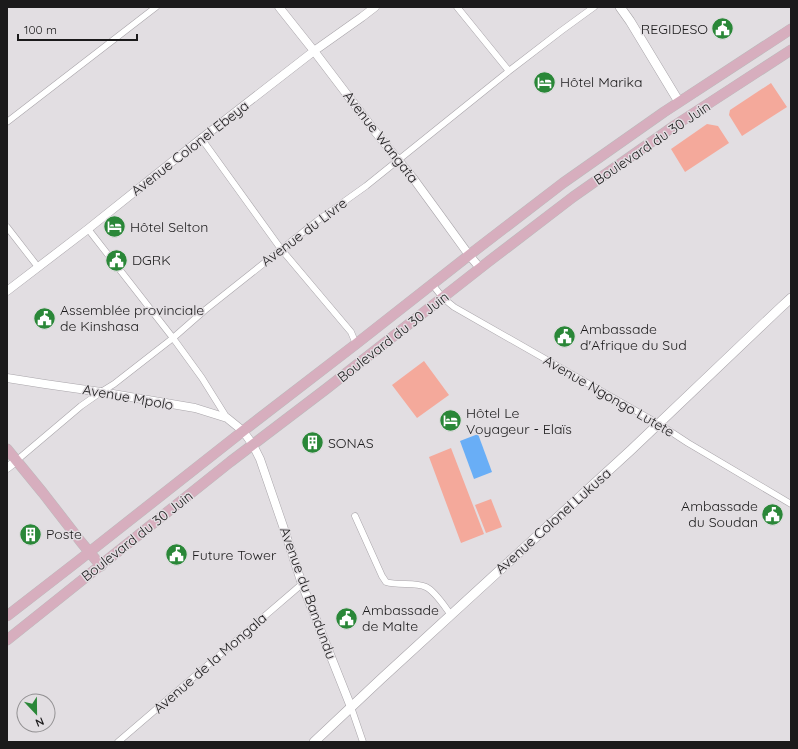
<svg xmlns="http://www.w3.org/2000/svg" width="798" height="749" font-family="Quicksand,sans-serif">
  <rect width="100%" height="100%" fill="#e2dee2"/>
  <path fill="#f4a99b" d="M 771,83 L 787,107 L 742,136 L 729,115 L 730,110 Z
    M 707,124 L 718,126 L 729,143 L 685,172 L 671,149 Z
    M 424,361 L 449,395 L 417,418 L 392,385 Z
    M 451,448 L 484,534 L 461,543 L 429,457 Z
    M 491,499 L 502,527 L 486,533 L 475,505 Z"/>
  <path fill="#69aef6" d="M 478,434 L 492,472 L 474,479 L 460,441 Z"/>
  <g fill="none" stroke-linecap="round" stroke-linejoin="round">
    <defs>
      <path id="minor" d="M 457,7 L 509,71
        M 7,122 L 156,7
        M 201,138 L 281,249 L 351,332 L 356,344
        M 7,227 L 38,267
        M 88,229 L 173,338 L 202,378 L 227,418
        M 432,284 L 443,298 L 454,307 L 659,424 L 688,443 L 791,504
        M 16,461 L 81,406 L 101,392 L 114,384 L 173,338 L 205,310 L 317,221 L 366,186 L 509,71 L 561,31 L 594,7
        M 355,516 L 382,576 L 386,582 C 398,586 415,582 426,587 C 435,591 445,607 451,615
        M 351,707 L 363,742
        M 118,742 L 302,584"/>
      <path id="tertiary" d="M 279,7 L 314,51 L 377,134 L 413,178 L 440,215 L 469,255 L 480,268
        M 7,291 L 88,229 L 193,145 L 314,51 L 362,17 L 375,7
        M 7,378 L 45,384 L 101,392 L 195,408 L 227,418 L 243,431 L 253,445 L 260,459 L 283,526 L 302,584 L 351,707
        M 7,468 L 16,461"/>
      <path id="secondary" d="M 620,7 L 630,21 L 679,102
        M 314,742 L 381,679 L 631,450 L 778,310 L 791,298"/>
      <path id="primary" d="M 7,449 L 43,493 L 81,542 L 101,566
        M 7,616 L 78,561 L 243,431 L 356,344 L 477,249 L 563,183 L 664,112 L 791,29
        M 7,640 L 230,462 L 326,389 L 488,262 L 573,197 L 674,126 L 791,50"/>
    </defs>
    <use href="#minor" stroke="#a9a5aa" stroke-width="7"/>
    <use href="#tertiary" stroke="#a9a5aa" stroke-width="9"/>
    <use href="#secondary" stroke="#a9a5aa" stroke-width="10"/>
    <use href="#primary" stroke="#bbbabb" stroke-width="11"/>
    <use href="#minor" stroke="#fff" stroke-width="6"/>
    <use href="#tertiary" stroke="#fff" stroke-width="8"/>
    <use href="#secondary" stroke="#fff" stroke-width="9"/>
    <use href="#primary" stroke="#d7aebe" stroke-width="10"/>
  </g>
  <defs>
    <symbol id="civic-disc" viewBox="-11 -11 22 22"><circle r="9.5" fill="#2a8738" stroke="#e2dee2"/><path d="M-.6-6.5H3V-4.5H.6V-3L4-1V1h2V6H-6V1h2V-1L-.6-3ZM-1.2 2.5V6h2.4V2.5Z" fill="#fff"/></symbol>
    <symbol id="hotel-disc" viewBox="-11 -11 22 22"><circle r="9.5" fill="#2a8738" stroke="#e2dee2"/><path d="M-6-4.5h1.5V1H6V5H4.5V3h-9V5H-6ZM-4 0a1.8 1.8 0 1 1 3.6 0ZM.5 0V-2.5h3Q6-2.5 6 0Z" fill="#fff"/></symbol>
    <symbol id="building-disc" viewBox="-11 -11 22 22"><circle r="9.5" fill="#2a8738" stroke="#e2dee2"/><path d="M-4-6H4V6H1V3H-1V6H-4ZM-2.5-4.3h1.7v1.8h-1.7ZM.8-4.3h1.7v1.8H.8ZM-2.5-1h1.7V.8h-1.7ZM.8-1h1.7V.8H.8Z" fill="#fff"/></symbol>
  </defs>
  <g fill-rule="evenodd">
    <use href="#civic-disc" x="710" y="16" width="25" height="25"/>
    <use href="#hotel-disc" x="532" y="70" width="25" height="25"/>
    <use href="#hotel-disc" x="102" y="214" width="25" height="25"/>
    <use href="#civic-disc" x="104" y="248" width="25" height="25"/>
    <use href="#civic-disc" x="32" y="306" width="25" height="25"/>
    <use href="#civic-disc" x="552" y="324" width="25" height="25"/>
    <use href="#hotel-disc" x="438" y="408" width="25" height="25"/>
    <use href="#building-disc" x="300" y="430" width="25" height="25"/>
    <use href="#civic-disc" x="760" y="502" width="25" height="25"/>
    <use href="#building-disc" x="18" y="522" width="25" height="25"/>
    <use href="#civic-disc" x="164" y="542" width="25" height="25"/>
    <use href="#civic-disc" x="334" y="606" width="25" height="25"/>
  </g>
  <g text-anchor="middle" dominant-baseline="central" stroke-width="3" stroke-linejoin="round" paint-order="stroke">
    <g font-size="14" fill="#1b1a1b" stroke="#e2dee2" text-anchor="start">
      <text x="708" y="29" text-anchor="end">REGIDESO</text>
      <text x="560" y="82">Hôtel Marika</text>
      <text x="130" y="227">Hôtel Selton</text>
      <text x="132" y="260">DGRK</text>
      <text x="60" y="310">Assemblée provinciale<tspan x="60" dy="16">de Kinshasa</tspan></text>
      <text x="580" y="329">Ambassade<tspan x="580" dy="16">d'Afrique du Sud</tspan></text>
      <text x="466" y="413">Hôtel Le<tspan x="466" dy="16">Voyageur - Elaïs</tspan></text>
      <text x="328" y="443">SONAS</text>
      <text x="758" y="506" text-anchor="end">Ambassade<tspan x="758" dy="16">du Soudan</tspan></text>
      <text x="46" y="534">Poste</text>
      <text x="192" y="555">Future Tower</text>
      <text x="362" y="610">Ambassade<tspan x="362" dy="16">de Malte</tspan></text>
    </g>
    <g font-size="14" fill="#1b1a1b" stroke="#e2dee2">
      <text transform="translate(381 137) rotate(52)">Avenue Wangata</text>
      <text transform="translate(652 143) rotate(-34)">Boulevard du 30 Juin</text>
      <text transform="translate(190 148) rotate(-38)">Avenue Colonel Ebeya</text>
      <text transform="translate(304 232) rotate(-37)">Avenue du Livre</text>
      <text transform="translate(393 337) rotate(-38)">Boulevard du 30 Juin</text>
      <text transform="translate(609 396) rotate(30)">Avenue Ngongo Lutete</text>
      <text transform="translate(128 397) rotate(10)">Avenue Mpolo</text>
      <text transform="translate(553 521) rotate(-42)">Avenue Colonel Lukusa</text>
      <text transform="translate(137 536) rotate(-38)">Boulevard du 30 Juin</text>
      <text transform="translate(308 593) rotate(70)">Avenue du Bandundu</text>
      <text transform="translate(210 663) rotate(-41)">Avenue de la Mongala</text>
    </g>
  </g>
  <rect width="798" height="749" fill="none" stroke="#1b1a1b" stroke-width="16"/>
  <g transform="translate(36 713) rotate(158)"><circle r="19" fill="#e2dee2" stroke="#929092"/>
  <path d="M0-3L7 15L0 10L-7 15Z" fill="#2a8738"/>
  <text y="-6" font-size="11" font-weight="bold" text-anchor="middle" fill="#1b1a1b">N</text>
  </g>
  <path d="M18 34v6h119v-6" fill="none" stroke="#1b1a1b" stroke-width="2"/>
  <text x="24" y="34" font-size="12" fill="#1b1a1b" stroke="#e2dee2" stroke-width="3" paint-order="stroke">100 m</text>
</svg>
